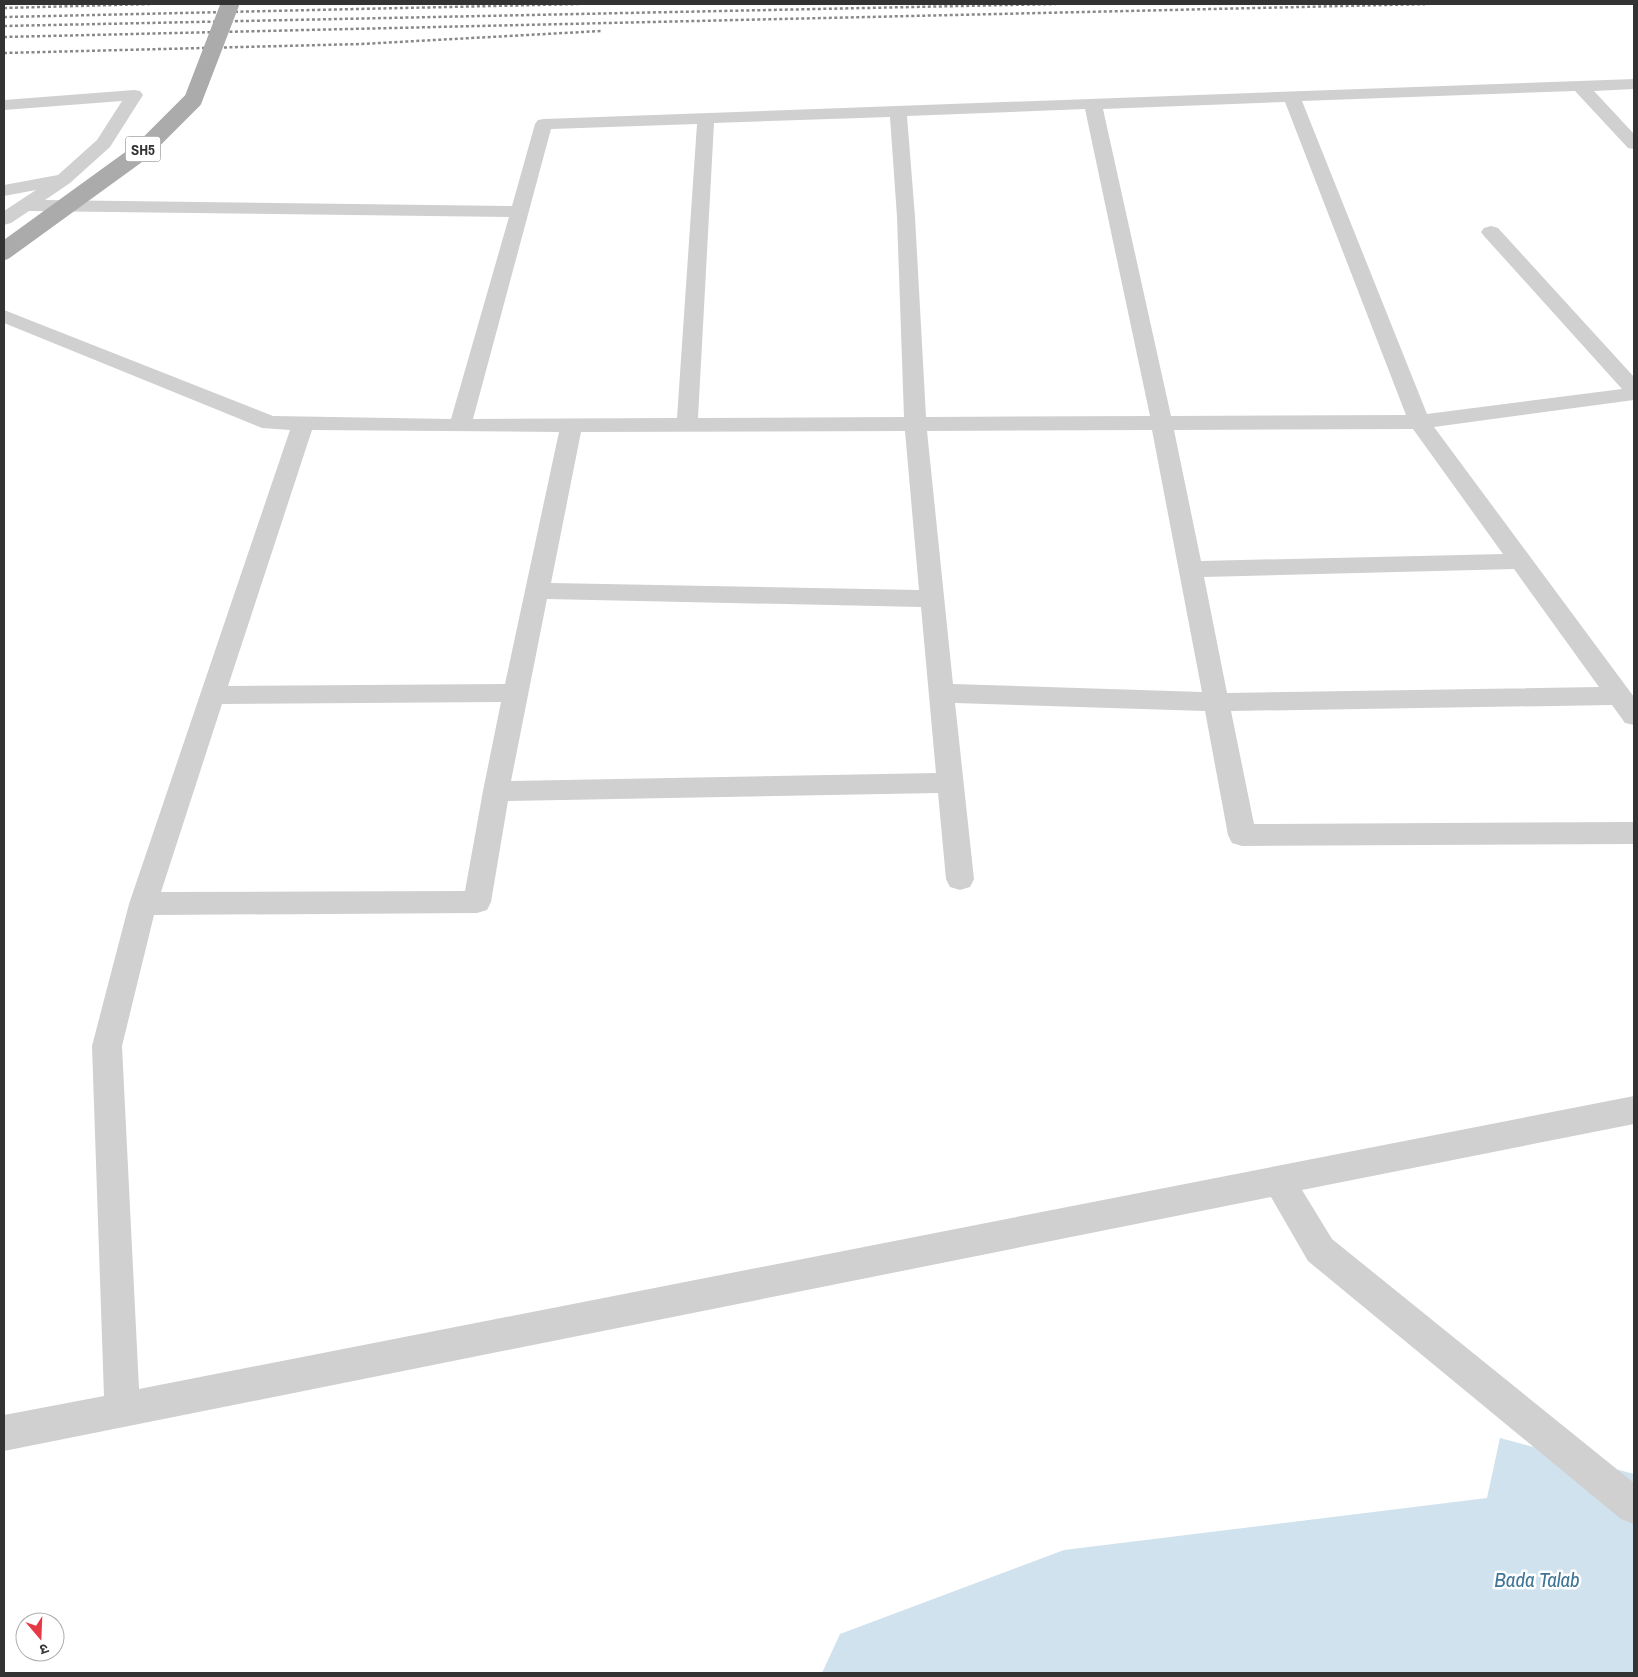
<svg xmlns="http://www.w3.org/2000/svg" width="1638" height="1677" font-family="'Archivo Narrow','Noto Sans Devanagari',sans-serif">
  <rect width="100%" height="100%" fill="#fff"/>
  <path fill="#cfe2ee" d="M 1500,1438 L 1634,1474 L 1634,1673 L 822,1673 L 840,1634 L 1064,1550 L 1487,1498 Z"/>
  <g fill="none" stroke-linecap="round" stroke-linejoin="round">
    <path fill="#d0d0d0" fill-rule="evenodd" d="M 1634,79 L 1634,89 L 1594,91 L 1634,134 L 1634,149 L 1628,148 L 1575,91 L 1302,101 L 1427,414 L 1622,389 L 1484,236 L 1481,232 L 1484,228 L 1491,226 L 1498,228 L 1634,377 L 1634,400 L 1434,427 L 1634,697 L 1634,725 L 1625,723 L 1612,705 L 1231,711 L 1254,824 L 1634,822 L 1634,844 L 1242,846 L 1232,843 L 1228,835 L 1205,711 L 955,703 L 974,879 L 970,887 L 960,890 L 950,887 L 946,879 L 938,793 L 508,801 L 491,902 L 487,910 L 477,913 L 154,915 L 122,1046 L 139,1389 L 1634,1096 L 1634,1124 L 1302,1190 L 1332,1239 L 1634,1483 L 1634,1524 L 1621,1519 L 1308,1261 L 1271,1197 L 4,1451 L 4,1415 L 104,1396 L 92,1046 L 129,904 L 290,430 L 262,428 L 4,323 L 4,310 L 273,416 L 451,419 L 509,217 L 29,211 L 11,223 L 4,225 L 4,211 L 36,190 L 4,196 L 4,185 L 58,175 L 97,140 L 122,101 L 4,110 L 4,100 L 134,90 L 140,91 L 143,95 L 110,147 L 70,183 L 45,200 L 512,206 L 535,124 L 538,120 L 544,119 ZM 1285,102 L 1406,415 L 1171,416 L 1103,109 ZM 1085,109 L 1150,416 L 926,417 L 915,217 L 907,116 ZM 890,117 L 897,217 L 904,417 L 698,418 L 714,123 ZM 697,124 L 677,418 L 473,419 L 551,129 ZM 1413,429 L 1503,554 L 1201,561 L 1174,430 ZM 312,430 L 559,432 L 505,684 L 228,686 ZM 1152,430 L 1202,692 L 953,684 L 927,431 ZM 905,431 L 919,590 L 551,583 L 581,432 ZM 1514,569 L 1599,687 L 1227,693 L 1204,577 ZM 547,599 L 921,607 L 936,773 L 511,781 ZM 501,702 L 483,791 L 465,891 L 161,892 L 222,704 Z"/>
    <path stroke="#888" stroke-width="2.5" stroke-dasharray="3 2.5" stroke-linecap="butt" d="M 4,8 L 150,4
      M 4,17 L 580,4
      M 4,26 L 1056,4
      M 4,37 L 1429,4
      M 4,53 L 361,44 L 601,31"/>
    <path stroke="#ababab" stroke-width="18" d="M 4,251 L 142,151 L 193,100 L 230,4"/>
  </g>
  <g text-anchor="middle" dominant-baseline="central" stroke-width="5" stroke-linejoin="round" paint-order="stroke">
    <rect fill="#fff" stroke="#707070" stroke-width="1" x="125.5" y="136.5" width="35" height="25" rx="4"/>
    <g font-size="15" font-weight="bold" fill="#333">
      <text x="143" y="149">SH5</text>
    </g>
    <g font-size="21" font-style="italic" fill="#3f7597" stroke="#fff">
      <text x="1537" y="1579">Bada Talab</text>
    </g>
  </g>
  <rect width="1638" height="1677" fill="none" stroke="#333333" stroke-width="10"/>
  <g transform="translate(40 1637) rotate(161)"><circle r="24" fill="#ffffff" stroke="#adadad"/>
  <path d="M0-4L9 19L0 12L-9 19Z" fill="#e63946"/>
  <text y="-8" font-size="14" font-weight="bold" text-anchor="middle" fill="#333333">उ</text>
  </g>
</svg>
